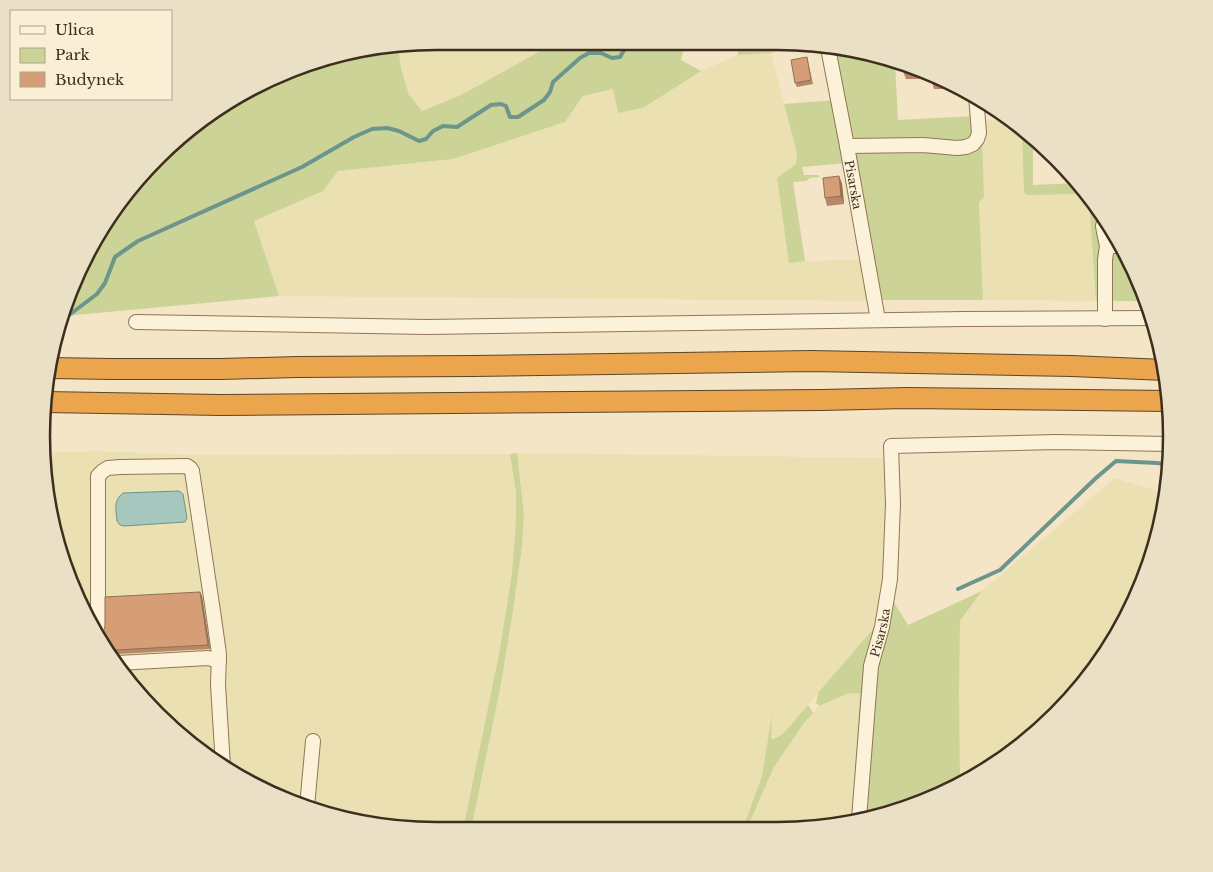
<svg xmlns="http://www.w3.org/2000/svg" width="1213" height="872" font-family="'Libre Baskerville',serif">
  <rect width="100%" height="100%" fill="#f3e5c5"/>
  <path fill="#eae0b1" d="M 436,41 L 555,43 L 461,95 L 421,111 L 409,95 L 401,68 L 398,46 Z
    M 771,53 L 797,153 L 796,164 L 777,178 L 789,262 L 805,261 L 863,260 L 868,301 L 279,296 L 254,221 L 323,191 L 338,171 L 453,159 L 565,122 L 583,96 L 614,89 L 618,113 L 643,108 L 701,71 L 738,55 Z
    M 1005,119 L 1022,133 L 1024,192 L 1027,195 L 1085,194 L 1089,198 L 1096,301 L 983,300 L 979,201 L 984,197 L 982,121 Z
    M 97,451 L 194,455 L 510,454 L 516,492 L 516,521 L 512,572 L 500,649 L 463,830 L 410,830 L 334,817 L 262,790 L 196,749 L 139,696 L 71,587 L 45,487 L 45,453 Z
    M 517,453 L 885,458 L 886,554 L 880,621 L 783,734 L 774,739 L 771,738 L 771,721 L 762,776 L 743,828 L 471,830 L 501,684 L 513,611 L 522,546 L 524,514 Z
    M 1115,478 L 1166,494 L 1158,538 L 1131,611 L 1090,677 L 1037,733 L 960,781 L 959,693 L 960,621 L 982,591 Z
    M 860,693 L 852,821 L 829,827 L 747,828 L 774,767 L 804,723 L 819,706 L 847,694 Z"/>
  <path fill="#ccd397" d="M 555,43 L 684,46 L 681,60 L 701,71 L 643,108 L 618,113 L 613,89 L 583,96 L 565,122 L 453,159 L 338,171 L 323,191 L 254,221 L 279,296 L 65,316 L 82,262 L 139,176 L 217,108 L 334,55 L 398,46 L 401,68 L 409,95 L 422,111 L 461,95 Z
    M 738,47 L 793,48 L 771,53 L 738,55 Z
    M 831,48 L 854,49 L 895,64 L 898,120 L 975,116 L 976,128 L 969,143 L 851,140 Z
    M 836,100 L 845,163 L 802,167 L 804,175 L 818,175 L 820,177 L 810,178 L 806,181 L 793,182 L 805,261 L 789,263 L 777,178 L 796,164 L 797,153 L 784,104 Z
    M 982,133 L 984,197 L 979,202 L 983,300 L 877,300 L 852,149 L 956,150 Z
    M 1022,133 L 1033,142 L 1033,185 L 1079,183 L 1100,212 L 1102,301 L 1096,301 L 1089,198 L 1085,194 L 1027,195 L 1024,192 Z
    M 1124,250 L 1147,301 L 1108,301 L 1110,256 L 1116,252 Z
    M 517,453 L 524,514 L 522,546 L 513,611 L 501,684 L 471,830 L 463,830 L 500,649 L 512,573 L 516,521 L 516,492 L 510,454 Z
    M 982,591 L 960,621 L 959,693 L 960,781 L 928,801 L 863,818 L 876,663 L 893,601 L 908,625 Z
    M 880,621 L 857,820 L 852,821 L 860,693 L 847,694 L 819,706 L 816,703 L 818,693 Z
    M 808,705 L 813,713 L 804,723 L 774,767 L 747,828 L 743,828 L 762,776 L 772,714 L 771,738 L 774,739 L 783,734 Z"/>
  <path fill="#a7c6bd" stroke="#6c968b" d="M 179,491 L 183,494 L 187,518 L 185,522 L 124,526 L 120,525 L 117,521 C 116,510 113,501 123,493 Z"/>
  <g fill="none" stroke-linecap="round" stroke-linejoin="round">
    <path stroke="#6c968b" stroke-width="4" d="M 65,318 L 97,294 L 105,283 L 115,257 L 138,241 L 302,167 L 354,137 L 372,129 L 387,128 L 399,131 L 419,141 L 426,139 L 433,131 L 443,126 L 457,127 L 491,105 L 501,104 L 506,106 L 510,117 L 518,117 L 544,100 L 550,92 L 553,82 L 580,58 L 589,53 L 601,53 L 612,58 L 620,57 L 627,45
      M 958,589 L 1000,570 L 1096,478 L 1116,461 L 1157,463 L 1170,465"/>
    <defs>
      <g id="minor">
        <path id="s1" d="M 828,48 L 847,146 L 878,320"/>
        <path d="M 847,146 L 923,145 L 957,148 L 966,147 L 973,144 L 977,139 L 979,133 L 976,96"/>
        <path d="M 1105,219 L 1103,226 L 1104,232 L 1107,246 L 1105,260 L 1105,319"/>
        <path d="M 1107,246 L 1122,246"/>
        <path d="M 136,322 L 427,327 L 964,319 L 1153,318"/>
        <path d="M 98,630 L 98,476 L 103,471 L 108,468 L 120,467 L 187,466 L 190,468 L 192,471 L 214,618 L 219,654 L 218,685 L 223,766"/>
        <path d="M 118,663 L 208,658 L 219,661"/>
        <path d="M 307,807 L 313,741"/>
        <path id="s2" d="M 859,819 L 871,666 L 882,627 L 890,579 L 893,504 L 891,446 L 1056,442 L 1170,444"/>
      </g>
      <path id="highway" d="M 50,368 L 111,369 L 221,369 L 297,367 L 473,366 L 811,361 L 1072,366 L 1165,370
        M 45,402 L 221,405 L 822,400 L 907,398 L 1169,401"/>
    </defs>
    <use href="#minor" stroke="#917658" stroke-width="16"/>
    <use href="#highway" stroke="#5e442d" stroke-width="22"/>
    <use href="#minor" stroke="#fcf2d9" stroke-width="14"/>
    <use href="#highway" stroke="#eaa54d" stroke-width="20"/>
  </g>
  <path fill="#b78866" d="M 807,57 L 813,84 L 797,87 L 795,83 Z
    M 903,67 L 949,85 L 949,89 L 934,89 L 931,79 L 906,79 L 903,71 Z
    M 839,176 L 842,184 L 844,204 L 827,206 L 825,198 Z
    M 202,596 L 210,649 L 118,654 L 114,656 L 101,635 Z"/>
  <path fill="#956f53" d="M 839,176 L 842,184 L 844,204 L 841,196 Z
    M 200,592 L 202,596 L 210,649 L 208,645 Z"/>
  <path fill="#d59e77" stroke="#956f53" d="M 807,57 L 811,80 L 795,83 L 791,60 Z
    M 903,67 L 913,71 L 903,71 Z
    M 931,78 L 939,81 L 931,81 Z
    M 839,176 L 841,196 L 825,198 L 823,178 Z
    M 200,592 L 208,645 L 116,650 L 112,652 L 101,635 L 101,633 L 104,630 L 105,626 L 105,597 Z"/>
  <g text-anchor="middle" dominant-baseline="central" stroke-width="4" stroke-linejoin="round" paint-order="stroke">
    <g font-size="12" fill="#3f2e1e" stroke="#f9efd5">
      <text stroke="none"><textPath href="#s1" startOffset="139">Pisarska</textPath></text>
      <text stroke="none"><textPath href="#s2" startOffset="188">Pisarska</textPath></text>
    </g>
  </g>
  <path d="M0 0H1213V872H0ZM436 50H777A386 386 0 0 1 1163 436V436A386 386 0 0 1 777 822H436A386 386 0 0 1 50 436V436A386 386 0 0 1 436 50Z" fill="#eae0c6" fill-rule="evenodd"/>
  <path fill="none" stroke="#3f2e1e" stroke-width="2.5" d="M436 50H777A386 386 0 0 1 1163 436V436A386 386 0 0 1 777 822H436A386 386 0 0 1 50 436V436A386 386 0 0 1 436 50Z"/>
  <rect x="10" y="10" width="162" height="90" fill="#f9efd5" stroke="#afa28c"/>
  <rect x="20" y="26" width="25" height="8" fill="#fcf2d9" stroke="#afa28c"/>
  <text x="55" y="35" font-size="15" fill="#3f2e1e">Ulica</text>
  <rect x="20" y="48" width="25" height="15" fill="#ccd397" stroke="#afa28c"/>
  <text x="55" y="60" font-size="15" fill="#3f2e1e">Park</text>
  <rect x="20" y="72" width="25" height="15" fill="#d59e77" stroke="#afa28c"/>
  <text x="55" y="85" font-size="15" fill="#3f2e1e">Budynek</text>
</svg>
